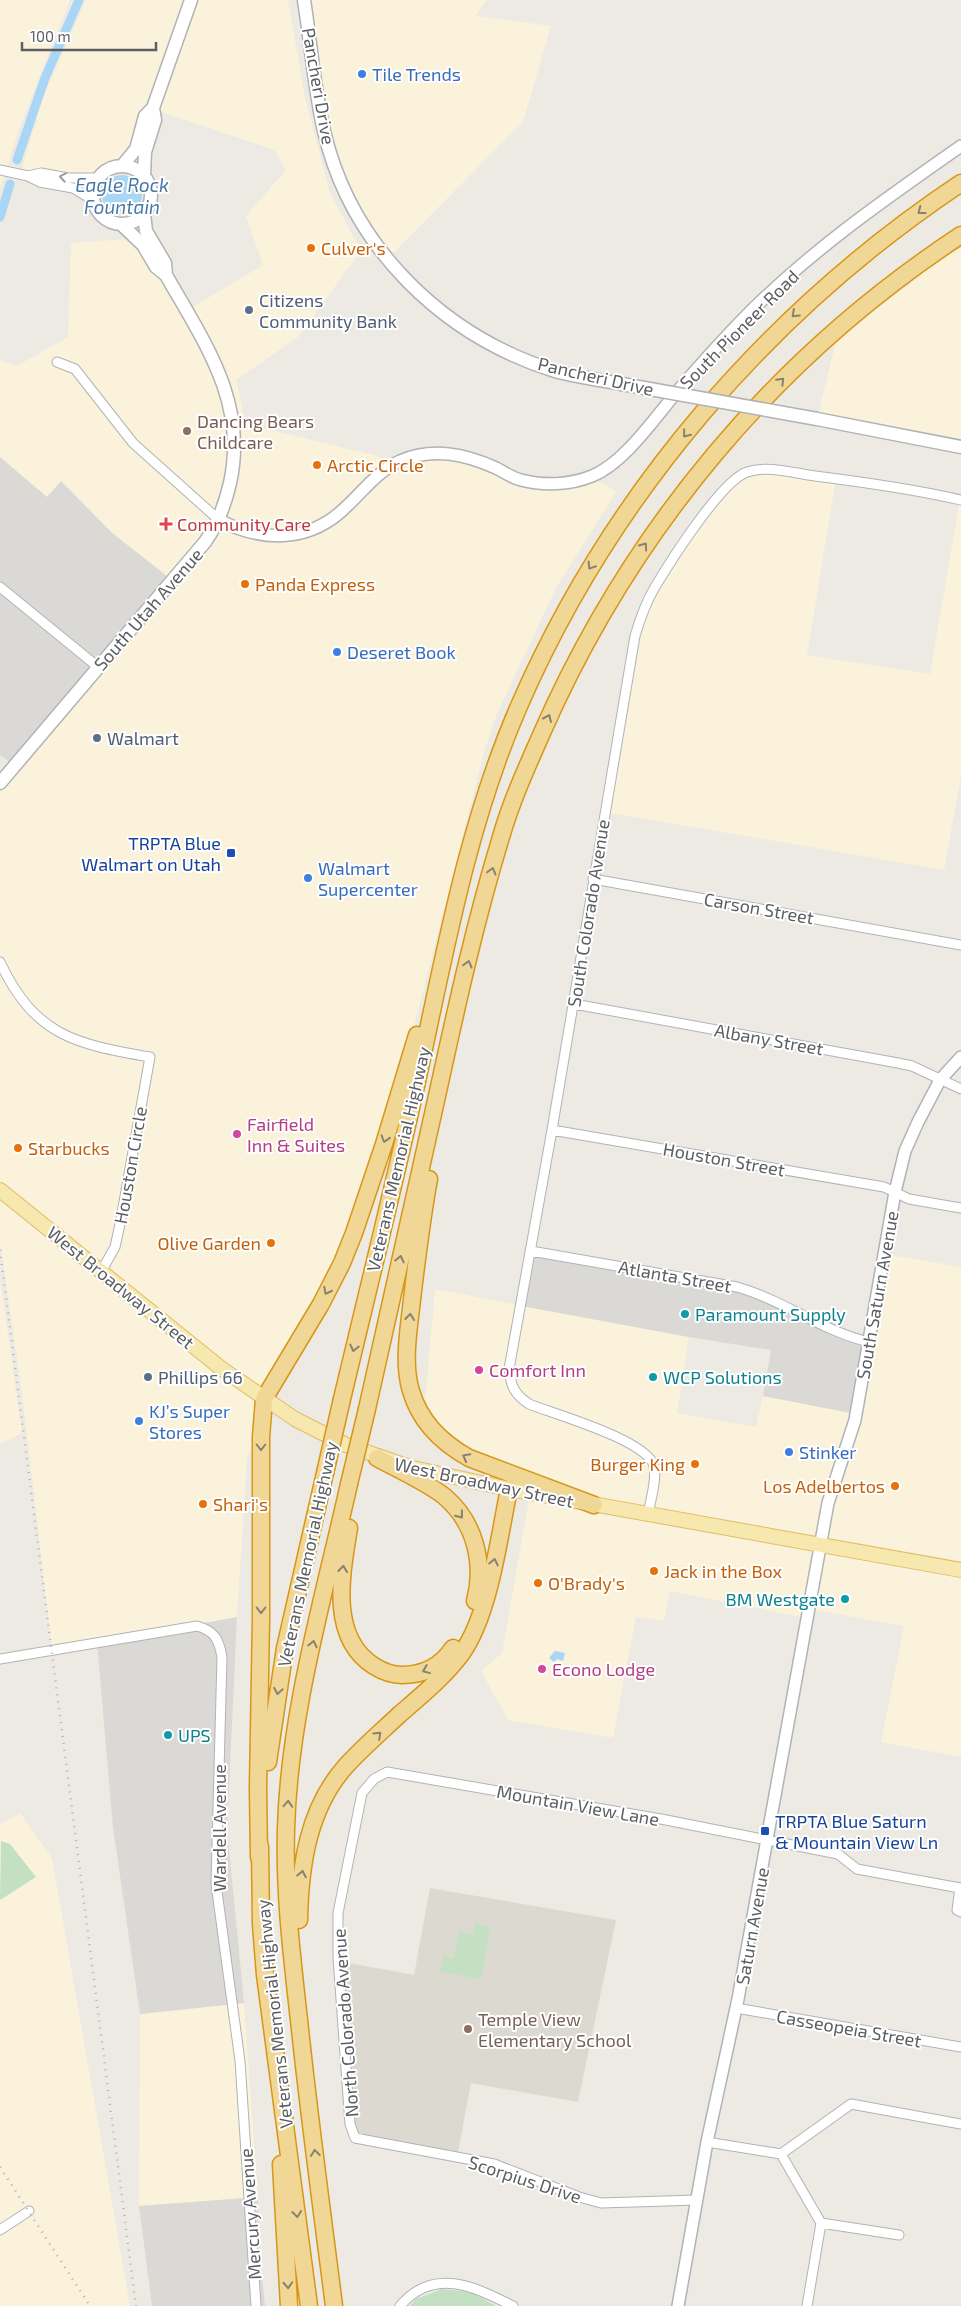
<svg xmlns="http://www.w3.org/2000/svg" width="961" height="2306" font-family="'Exo 2',sans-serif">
  <rect width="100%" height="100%" fill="#eceae3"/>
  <path fill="#faf2da" d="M 0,0 L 70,0 L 19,129 L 0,189 Z
    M 86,0 L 288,0 L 305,98 L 330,193 L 361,251 L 298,337 L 236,380 L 246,424 L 378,456 L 383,470 L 436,452 L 544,484 L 593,476 L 616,492 L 556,588 L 496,716 L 485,749 L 384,1144 L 354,1233 L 261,1421 L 247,1459 L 237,1617 L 52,1650 L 22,1392 L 0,1242 L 0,771 L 6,776 L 111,532 L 61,481 L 48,498 L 0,457 L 0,360 L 17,366 L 68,337 L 71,243 L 145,238 L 186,311 L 263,265 L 246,216 L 286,170 L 274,150 L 153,109 L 145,131 L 120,158 L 90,182 L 22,170 L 40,104 Z
    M 303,0 L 487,0 L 475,16 L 551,26 L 523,122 L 386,260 L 340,182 Z
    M 961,248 L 961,447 L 817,419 L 836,341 L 939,261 Z
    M 764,469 L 836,479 L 807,655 L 930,674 L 961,493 L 961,777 L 944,870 L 605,812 L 643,611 L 711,504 L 730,482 Z
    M 885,1254 L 961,1267 L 961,1757 L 881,1742 L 904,1626 L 809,1609 L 807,1618 L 670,1591 L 664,1621 L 636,1617 L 613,1738 L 508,1720 L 481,1671 L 502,1653 L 532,1482 L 469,1446 L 442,1428 L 425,1402 L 435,1289 L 689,1337 L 677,1413 L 756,1427 L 763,1396 L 856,1414 Z
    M 0,1278 L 22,1433 L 0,1444 Z
    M 20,1813 L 52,1858 L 130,2306 L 0,2306 L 0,1825 Z
    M 244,2003 L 258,2197 L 139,2206 L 140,2014 Z"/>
  <path fill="#dbd9d5" d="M 0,457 L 47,497 L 61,481 L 111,532 L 172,580 L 15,766 L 0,755 Z
    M 531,1251 L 737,1287 L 869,1342 L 856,1414 L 763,1396 L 771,1350 L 689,1337 L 521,1306 Z
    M 237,1617 L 227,1829 L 244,2003 L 140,2014 L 113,1827 L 97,1643 Z
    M 258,2197 L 260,2258 L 265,2306 L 152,2306 L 139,2206 Z"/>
  <path fill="#dcd9d1" d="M 430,1888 L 616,1920 L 578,2102 L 471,2083 L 457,2157 L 355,2138 L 338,1961 L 414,1975 Z"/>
  <path fill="#c3e1c2" d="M 1,1841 L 10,1844 L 36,1877 L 0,1900 Z
    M 475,1924 L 490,1927 L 481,1979 L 440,1972 L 443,1956 L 454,1958 L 459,1932 L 473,1935 Z
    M 442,2289 L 471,2292 L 496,2306 L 410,2306 L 416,2299 Z"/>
  <path fill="#aad6f5" d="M102 195a20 20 0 1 1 40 0a20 20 0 1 1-40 0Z
    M 555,1651 L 565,1653 L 563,1661 L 557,1659 L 554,1662 L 549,1658 Z"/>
  <path fill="#eceae3" d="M 26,111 L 37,120 L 35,129 L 24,120 Z"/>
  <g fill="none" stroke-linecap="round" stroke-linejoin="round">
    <path stroke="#aad6f5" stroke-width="9" d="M 17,160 L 45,78 L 79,0
      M 0,217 L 10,184"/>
    <defs>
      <path id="minor" d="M 0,170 L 28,176 L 40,182 L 73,188 L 93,200
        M 28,176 L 41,173 L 68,178 L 98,178
        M 57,362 L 75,369 L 133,443 L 219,520
        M 0,587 L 98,667
        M 593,879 L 961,945
        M 0,962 C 35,1036 75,1044 150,1057 L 120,1224 L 115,1247 L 102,1270
        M 574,1004 L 898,1063 L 912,1066 L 961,1089
        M 552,1130 L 884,1187 L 909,1199 L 961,1208
        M 531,1251 L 737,1287 C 783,1300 822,1331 869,1342
        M 648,1515 C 650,1501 657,1481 654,1466 C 647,1440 554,1414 529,1404 C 514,1394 511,1386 509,1369 L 552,1130 L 635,636 C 640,619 646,602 655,587 C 670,562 721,481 747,472 C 768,465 793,473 815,476 C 863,482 913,489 961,500
        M 0,1659 L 197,1626 C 215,1631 219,1640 222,1657 L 216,1884 L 240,2061 L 256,2306
        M 736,2008 L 961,2047
        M 707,2142 L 781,2154 L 851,2104 L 961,2124
        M 781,2154 L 821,2223 L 807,2306
        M 697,2200 L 601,2203 L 579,2197 L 494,2164 L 355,2138 L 350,2124 L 338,1957 L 338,1913 L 362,1793 L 374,1779 L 387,1772 L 661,1819 L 838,1854 L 857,1869 L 960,1888 L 957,1910 L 961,1912
        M 821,2223 L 899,2235
        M 0,2230 L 29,2211
        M 400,2306 C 434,2266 475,2287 513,2306"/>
      <path id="tertiary" d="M 219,520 C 264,543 311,543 348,505 C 365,489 378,471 400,461 C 433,447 465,454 496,468 C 504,472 512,478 521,480 C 544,486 570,485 592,476 C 624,463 654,419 676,393 C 701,364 726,336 753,309 C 816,247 888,197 961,146
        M 678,2306 L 707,2142 L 738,1999 L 828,1503 L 855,1420 L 895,1192 L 905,1151 L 918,1122 L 940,1080 L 961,1057"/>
      <path id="secondary" d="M 304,0 C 311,44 314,88 324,131 C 351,247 443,336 555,371 C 577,377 600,380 622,384
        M 122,166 L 136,149 L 145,116 L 153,108 L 191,0
        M93 195a29 29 0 1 1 58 0a29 29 0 1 1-58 0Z
        M 144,176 L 145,152 L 155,120 L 153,108
        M 144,214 L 146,231 L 165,263 L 166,275
        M 817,419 L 961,447
        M 0,783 L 205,542 C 218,524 225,505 230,483 C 248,402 204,342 166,275 L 156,267 L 143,245 L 121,224"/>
      <path id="primary" d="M 0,1190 L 222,1369 L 295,1419 L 346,1445 L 413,1468 L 509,1489 L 961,1570"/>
      <path id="motorway" d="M 429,1179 C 421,1222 416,1265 411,1308 C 408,1334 403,1365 411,1391 C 420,1422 442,1443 469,1458 L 594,1505
        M 342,1399 C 366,1298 391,1197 414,1095 C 443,964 465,830 519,706 C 611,494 769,311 961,183
        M 367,1409 C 390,1305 414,1200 437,1096 C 456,1009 475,922 501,837 C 511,802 526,769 541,735 C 630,531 774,358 961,235
        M 377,1458 C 399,1470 424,1481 444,1496 C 475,1522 485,1563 475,1601
        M 349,1528 C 342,1572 328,1637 374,1666 C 382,1671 392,1675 402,1675 C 424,1675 441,1666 453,1648
        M 268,1762 L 285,1648 L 325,1473
        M 260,1846 L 261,1924 L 265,1975 L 309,2306
        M 259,1857 L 258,1788 L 261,1618 L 261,1437 L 264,1399 L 321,1304 L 342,1263 L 354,1233 L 384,1144 L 417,1035
        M 299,1920 C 300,1866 308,1809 345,1767 C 362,1748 382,1731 400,1714 C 422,1695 445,1676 462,1653 C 490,1613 499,1537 509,1489
        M 281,2164 L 289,2306
        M 334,2306 C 322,2211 309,2116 299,2020 C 292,1957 284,1893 286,1829 C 289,1714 324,1596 349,1484"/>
    </defs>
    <use href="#minor" stroke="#b0b3b7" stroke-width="11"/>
    <use href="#tertiary" stroke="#b0b3b7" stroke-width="14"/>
    <use href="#secondary" stroke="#b0b2b7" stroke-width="15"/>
    <use href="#primary" stroke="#e2bc67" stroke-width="16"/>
    <use href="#motorway" stroke="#d79618" stroke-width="19"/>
    <use href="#minor" stroke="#fff" stroke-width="9"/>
    <use href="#tertiary" stroke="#fff" stroke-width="11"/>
    <use href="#secondary" stroke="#fff" stroke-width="12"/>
    <use href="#primary" stroke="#f6e8ae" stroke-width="14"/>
    <use href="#motorway" stroke="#f1d795" stroke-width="16"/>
    <path stroke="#b1b2b2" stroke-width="2.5" stroke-dasharray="1 6" stroke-linecap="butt" d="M 0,1250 L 136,2306
      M 0,2167 L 90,2306"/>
    <defs>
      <path id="secondary-bridge" d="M 622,384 L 817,419"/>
      <path id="motorway-bridge" d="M 325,1473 L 342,1399
        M 349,1484 L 367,1409"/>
    </defs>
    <use href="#secondary-bridge" stroke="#b0b2b7" stroke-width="15" stroke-linecap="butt"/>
    <use href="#motorway-bridge" stroke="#d79618" stroke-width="19" stroke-linecap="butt"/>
    <use href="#secondary-bridge" stroke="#fff" stroke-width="12"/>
    <use href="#motorway-bridge" stroke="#f1d795" stroke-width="16"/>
  </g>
  <defs><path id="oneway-chevron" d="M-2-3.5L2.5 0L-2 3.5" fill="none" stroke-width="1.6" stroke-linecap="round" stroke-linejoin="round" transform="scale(1.25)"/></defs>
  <use stroke="#9d9ea1" href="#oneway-chevron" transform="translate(63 177) rotate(-170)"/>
  <g stroke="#888271">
    <use href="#oneway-chevron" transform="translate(921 211) rotate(143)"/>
    <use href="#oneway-chevron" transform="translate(795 314) rotate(137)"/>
    <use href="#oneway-chevron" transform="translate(781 381) rotate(-45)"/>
    <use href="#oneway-chevron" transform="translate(686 434) rotate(129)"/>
    <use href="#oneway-chevron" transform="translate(644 546) rotate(-55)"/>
    <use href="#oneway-chevron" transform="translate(591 566) rotate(122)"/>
    <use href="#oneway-chevron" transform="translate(548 718) rotate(-66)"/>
    <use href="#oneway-chevron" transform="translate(492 871) rotate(-75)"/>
    <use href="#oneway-chevron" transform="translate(468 964) rotate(-75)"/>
    <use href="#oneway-chevron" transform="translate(385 1139) rotate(107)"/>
    <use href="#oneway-chevron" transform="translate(400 1259) rotate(-77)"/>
    <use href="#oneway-chevron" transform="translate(327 1291) rotate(117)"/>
    <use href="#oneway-chevron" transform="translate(410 1317) rotate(-84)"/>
    <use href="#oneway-chevron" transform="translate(354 1348) rotate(103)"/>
    <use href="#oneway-chevron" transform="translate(261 1447) rotate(90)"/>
    <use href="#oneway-chevron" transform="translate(466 1457) rotate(-152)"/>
    <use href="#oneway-chevron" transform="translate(460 1515) rotate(52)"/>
    <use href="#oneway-chevron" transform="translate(494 1562) rotate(-78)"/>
    <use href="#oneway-chevron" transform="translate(343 1569) rotate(-84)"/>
    <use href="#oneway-chevron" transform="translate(261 1610) rotate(90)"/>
    <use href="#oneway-chevron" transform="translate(313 1644) rotate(-77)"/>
    <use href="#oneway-chevron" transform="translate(426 1670) rotate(158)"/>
    <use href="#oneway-chevron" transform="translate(278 1691) rotate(100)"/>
    <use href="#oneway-chevron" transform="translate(378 1735) rotate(-43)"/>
    <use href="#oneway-chevron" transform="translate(288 1804) rotate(-86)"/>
    <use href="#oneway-chevron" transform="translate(302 1874) rotate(-79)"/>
    <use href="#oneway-chevron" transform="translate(315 2153) rotate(-97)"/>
    <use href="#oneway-chevron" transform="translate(297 2214) rotate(83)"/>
    <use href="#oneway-chevron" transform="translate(288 2285) rotate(87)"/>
  </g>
  <g fill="#3f7fe0" stroke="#fff" stroke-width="2">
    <circle cx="362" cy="74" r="5"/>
    <circle cx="337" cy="652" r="5"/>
    <circle cx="308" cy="878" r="5"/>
    <circle cx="139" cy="1421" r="5"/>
    <circle cx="789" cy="1452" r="5"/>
  </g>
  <g fill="#e8710a" stroke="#fff" stroke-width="2">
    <circle cx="311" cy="248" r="5"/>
    <circle cx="317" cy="465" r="5"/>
    <circle cx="245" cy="584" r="5"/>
    <circle cx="18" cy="1148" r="5"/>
    <circle cx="271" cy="1243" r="5"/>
    <circle cx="695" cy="1464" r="5"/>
    <circle cx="895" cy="1486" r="5"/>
    <circle cx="203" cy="1504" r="5"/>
    <circle cx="654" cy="1571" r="5"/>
    <circle cx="538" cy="1583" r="5"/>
  </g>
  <g fill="#5c6f8a" stroke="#fff" stroke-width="2">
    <circle cx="249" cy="310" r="5"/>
    <circle cx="97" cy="738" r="5"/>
    <circle cx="148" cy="1377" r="5"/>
  </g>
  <g fill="#8d6e63" stroke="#fff" stroke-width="2">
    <circle cx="187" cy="431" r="5"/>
    <circle cx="468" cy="2029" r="5"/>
  </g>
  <path fill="#e0444e" stroke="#fff" stroke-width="2" d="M163.5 516.5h5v5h5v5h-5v5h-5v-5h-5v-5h5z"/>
  <g fill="#1a4fb4" stroke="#fff" stroke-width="2">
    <rect x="226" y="848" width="10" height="10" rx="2.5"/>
    <rect x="760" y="1826" width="10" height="10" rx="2.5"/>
  </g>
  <g fill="#d1479c" stroke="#fff" stroke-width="2">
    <circle cx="237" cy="1134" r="5"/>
    <circle cx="479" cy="1370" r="5"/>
    <circle cx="542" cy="1669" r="5"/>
  </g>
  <g fill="#0f9aa8" stroke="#fff" stroke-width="2">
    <circle cx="685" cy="1314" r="5"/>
    <circle cx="653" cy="1377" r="5"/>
    <circle cx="845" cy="1599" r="5"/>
    <circle cx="168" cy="1735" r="5"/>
  </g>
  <g text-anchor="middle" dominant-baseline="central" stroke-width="4" stroke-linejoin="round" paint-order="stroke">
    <g font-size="18" fill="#366cbe" stroke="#fff" text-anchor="start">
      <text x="372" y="74">Tile Trends</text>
      <text x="347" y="652">Deseret Book</text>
      <text x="318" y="868">Walmart<tspan x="318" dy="21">Supercenter</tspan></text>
      <text x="149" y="1411">KJ’s Super<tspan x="149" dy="21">Stores</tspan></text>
      <text x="799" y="1452">Stinker</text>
    </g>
    <g font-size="18" fill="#5b5e62" stroke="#fff">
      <text transform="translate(319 86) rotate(80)">Pancheri Drive</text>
      <text transform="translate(739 329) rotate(-45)">South Pioneer Road</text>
      <text transform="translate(596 376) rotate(13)">Pancheri Drive</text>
      <text transform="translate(148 609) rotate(-49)">South Utah Avenue</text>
      <text transform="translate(759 908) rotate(10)">Carson Street</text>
      <text transform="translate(588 913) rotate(-81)">South Colorado Avenue</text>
      <text transform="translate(769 1039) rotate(10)">Albany Street</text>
      <text transform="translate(398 1159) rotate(-77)">Veterans Memorial Highway</text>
      <text transform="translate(724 1159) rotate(10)">Houston Street</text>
      <text transform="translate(130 1165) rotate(-80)">Houston Circle</text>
      <text transform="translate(675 1276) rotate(10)">Atlanta Street</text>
      <text transform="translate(121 1287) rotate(39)">West Broadway Street</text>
      <text transform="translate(877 1295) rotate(-80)">South Saturn Avenue</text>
      <text transform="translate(484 1482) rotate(12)">West Broadway Street</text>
      <text transform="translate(307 1554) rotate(-78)">Veterans Memorial Highway</text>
      <text transform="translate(578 1805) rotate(10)">Mountain View Lane</text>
      <text transform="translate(219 1828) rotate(-90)">Wardell Avenue</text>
      <text transform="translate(752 1926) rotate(-80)">Saturn Avenue</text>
      <text transform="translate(274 2014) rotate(-96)">Veterans Memorial Highway</text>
      <text transform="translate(345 2023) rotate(-94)">North Colorado Avenue</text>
      <text transform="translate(849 2028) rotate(10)">Casseopeia Street</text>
      <text transform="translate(525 2179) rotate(18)">Scorpius Drive</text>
      <text transform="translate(250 2214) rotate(-94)">Mercury Avenue</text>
    </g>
    <g font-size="18" fill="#c56008" stroke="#fff" text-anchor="start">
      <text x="321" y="248">Culver's</text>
      <text x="327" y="465">Arctic Circle</text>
      <text x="255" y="584">Panda Express</text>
      <text x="28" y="1148">Starbucks</text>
      <text x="261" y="1243" text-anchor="end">Olive Garden</text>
      <text x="685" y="1464" text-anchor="end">Burger King</text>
      <text x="885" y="1486" text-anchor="end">Los Adelbertos</text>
      <text x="213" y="1504">Shari's</text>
      <text x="664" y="1571">Jack in the Box</text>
      <text x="548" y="1583">O'Brady's</text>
    </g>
    <g font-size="18" fill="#4e5e75" stroke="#fff" text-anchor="start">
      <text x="259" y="300">Citizens<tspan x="259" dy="21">Community Bank</tspan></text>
      <text x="107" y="738">Walmart</text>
      <text x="158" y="1377">Phillips 66</text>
    </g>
    <g font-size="18" fill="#785e54" stroke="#fff" text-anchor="start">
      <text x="197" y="421">Dancing Bears<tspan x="197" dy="21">Childcare</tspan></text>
      <text x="478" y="2019">Temple View<tspan x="478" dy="21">Elementary School</tspan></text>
    </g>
    <g font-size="18" fill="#be3a42" stroke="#fff" text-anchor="start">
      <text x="177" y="524">Community Care</text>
    </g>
    <g font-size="18" fill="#164399" stroke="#fff" text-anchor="end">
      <text x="221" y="843">TRPTA Blue<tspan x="221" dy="21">Walmart on Utah</tspan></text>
      <text x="775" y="1821" text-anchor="start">TRPTA Blue Saturn<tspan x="775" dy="21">&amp; Mountain View Ln</tspan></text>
    </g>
    <g font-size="18" fill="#b23c85" stroke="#fff" text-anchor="start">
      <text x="247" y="1124">Fairfield<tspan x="247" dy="21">Inn &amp; Suites</tspan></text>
      <text x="489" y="1370">Comfort Inn</text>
      <text x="552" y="1669">Econo Lodge</text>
    </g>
    <g font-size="18" fill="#0d838f" stroke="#fff" text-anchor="start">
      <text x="695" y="1314">Paramount Supply</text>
      <text x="663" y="1377">WCP Solutions</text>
      <text x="835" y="1599" text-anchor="end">BM Westgate</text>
      <text x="178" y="1735">UPS</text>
    </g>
    <g font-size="19" font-style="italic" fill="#4a78a6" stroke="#fff">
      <text x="122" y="184">Eagle Rock<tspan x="122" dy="22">Fountain</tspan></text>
    </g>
  </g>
  <path d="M22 42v8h134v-8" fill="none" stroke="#5b5e62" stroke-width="2.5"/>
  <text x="30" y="42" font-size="15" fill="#5b5e62" stroke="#ffffff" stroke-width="4" paint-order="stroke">100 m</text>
</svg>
